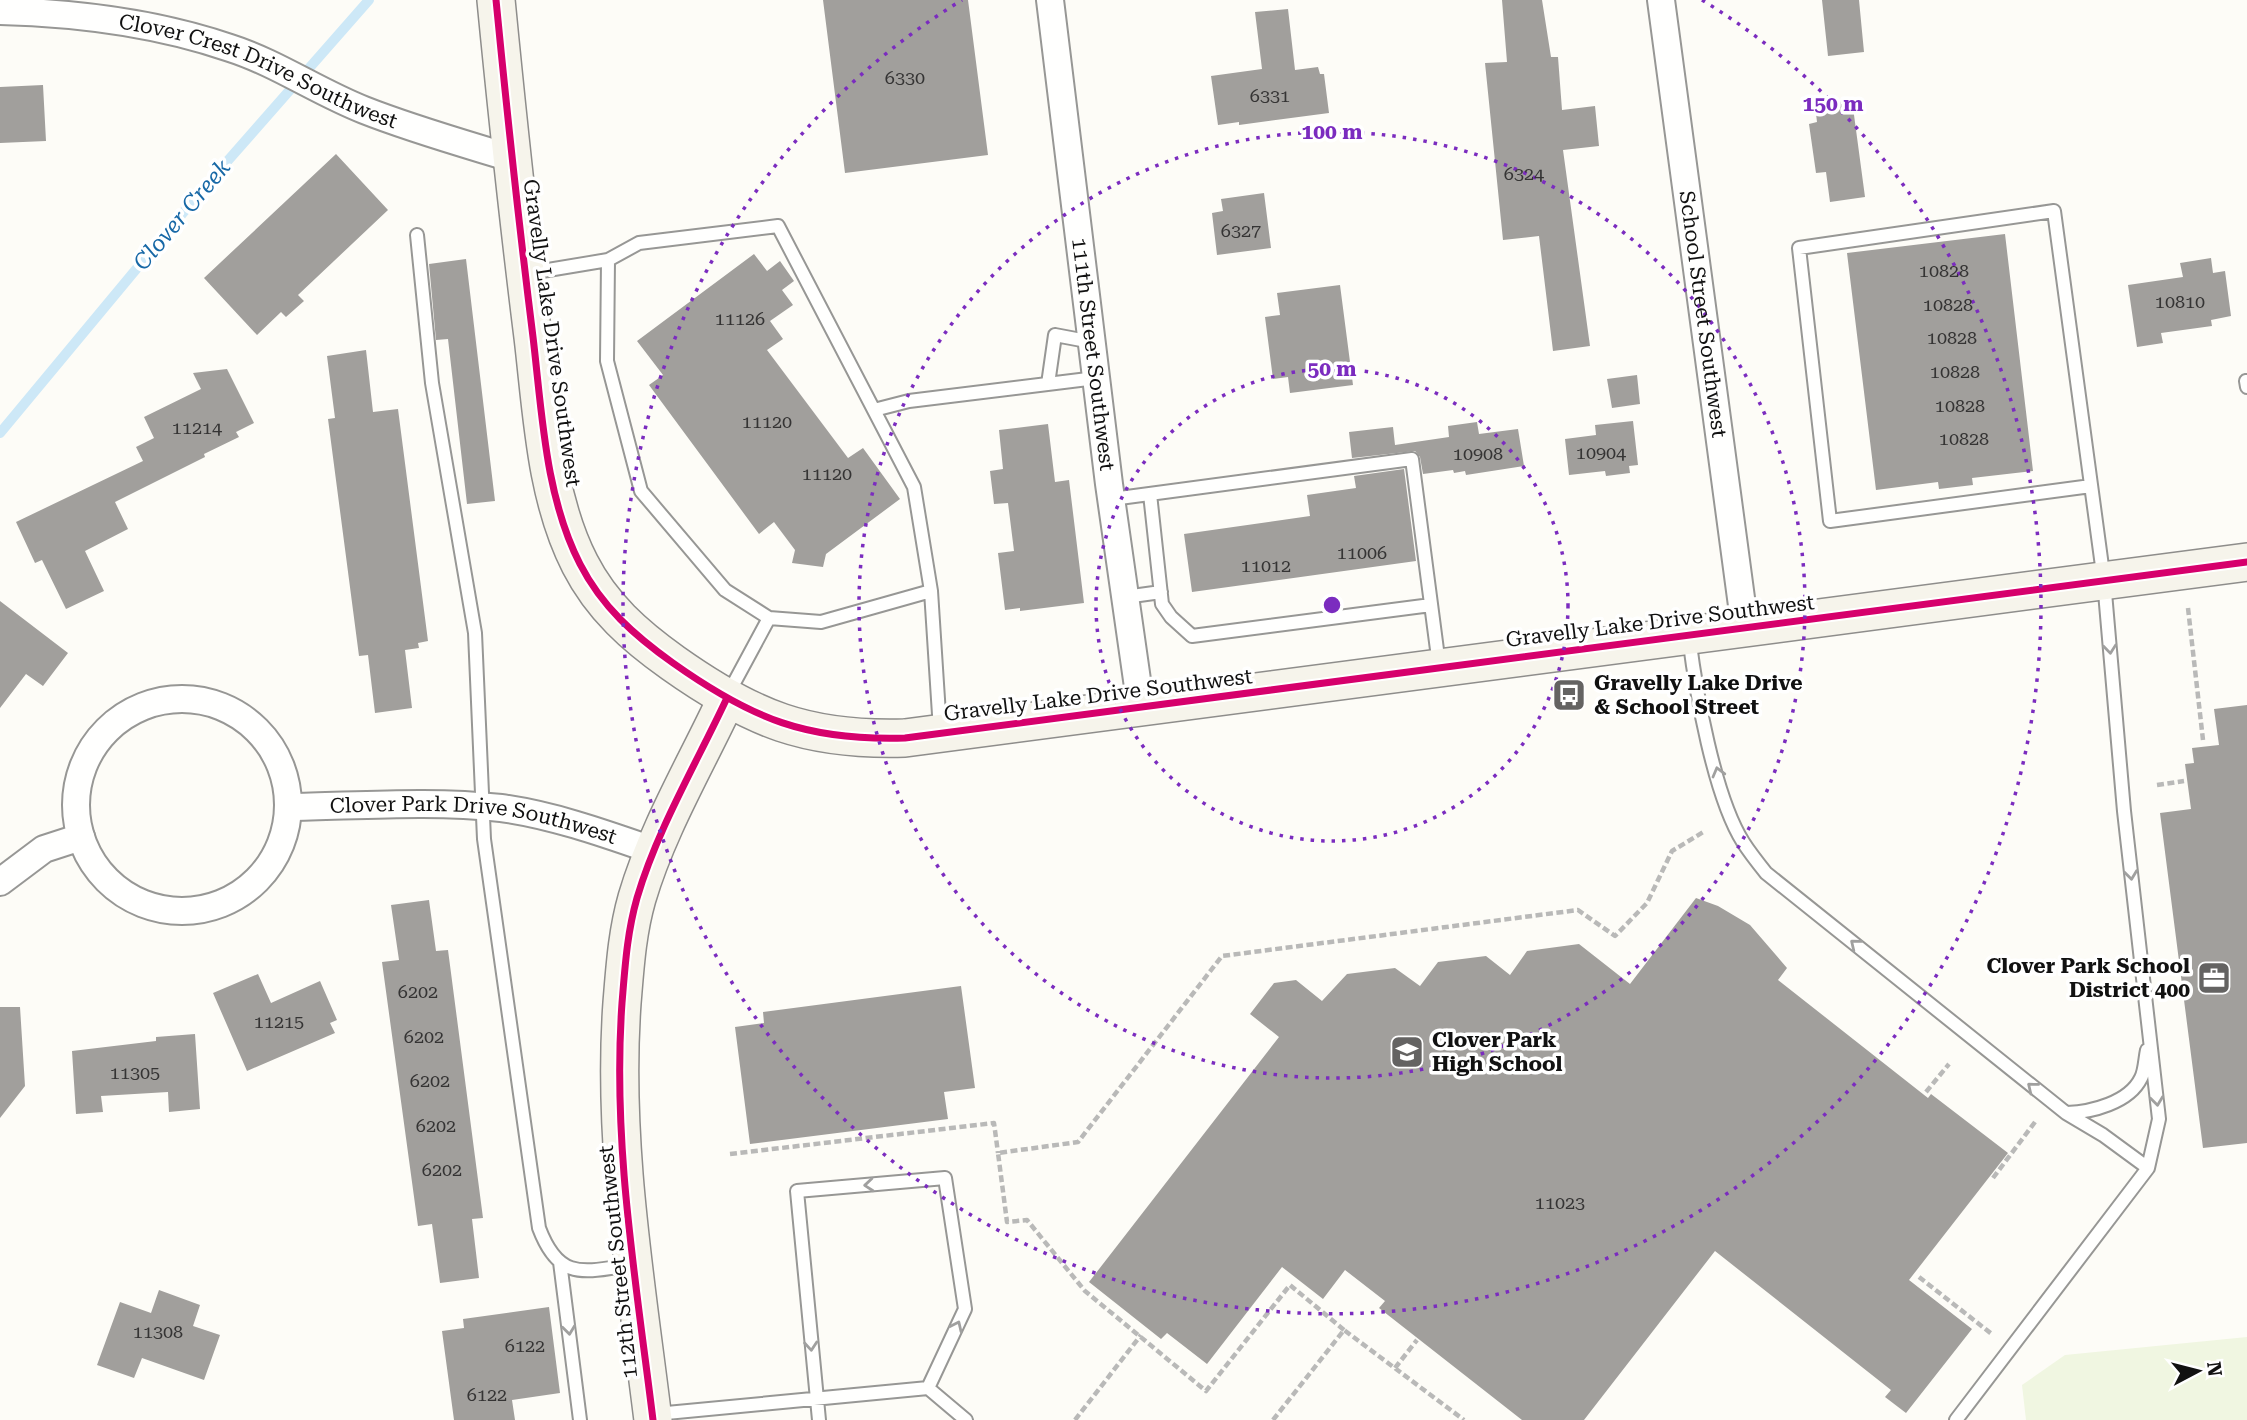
<svg xmlns="http://www.w3.org/2000/svg" width="2247" height="1420" font-family="'Roboto Serif',serif">
  <rect width="100%" height="100%" fill="#fdfcf7"/>
  <path fill="#f0f6e1" d="M 2247,1337 L 2247,1420 L 2026,1420 L 2022,1385 L 2065,1355 Z"/>
  <g fill="none" stroke-linecap="round" stroke-linejoin="round">
    <path stroke="#cde8f7" stroke-width="10" d="M 0,433 L 202,190 L 369,0"/>
  </g>
  <path fill="#a19f9c" d="M 823,0 L 968,0 L 988,155 L 845,173 Z
    M 1502,0 L 1542,0 L 1551,57 L 1558,57 L 1562,110 L 1595,106 L 1599,146 L 1563,150 L 1590,346 L 1553,351 L 1539,236 L 1503,240 L 1485,63 L 1507,62 Z
    M 1822,0 L 1859,0 L 1864,52 L 1828,56 Z
    M 1288,9 L 1295,70 L 1318,67 L 1320,74 L 1324,74 L 1329,113 L 1239,125 L 1239,122 L 1218,125 L 1211,76 L 1262,69 L 1255,12 Z
    M 43,85 L 46,141 L 0,143 L 0,87 Z
    M 1852,100 L 1865,197 L 1830,202 L 1826,172 L 1816,173 L 1809,124 L 1817,122 L 1815,105 Z
    M 336,154 L 388,210 L 298,295 L 304,301 L 286,317 L 281,312 L 257,335 L 204,278 Z
    M 1264,193 L 1271,248 L 1217,255 L 1212,213 L 1223,211 L 1221,199 Z
    M 2005,234 L 2033,471 L 1972,478 L 1973,485 L 1939,489 L 1938,482 L 1876,490 L 1847,253 Z
    M 754,254 L 767,271 L 780,261 L 794,281 L 782,290 L 793,305 L 770,321 L 783,339 L 767,350 L 848,458 L 863,448 L 900,499 L 826,554 L 823,567 L 792,563 L 795,550 L 774,522 L 759,534 L 649,385 L 663,375 L 637,341 Z
    M 2211,258 L 2213,273 L 2225,271 L 2231,316 L 2211,320 L 2212,326 L 2161,333 L 2163,343 L 2137,347 L 2128,285 L 2183,277 L 2180,263 Z
    M 466,259 L 495,501 L 467,504 L 448,339 L 436,340 L 429,264 Z
    M 1340,285 L 1353,385 L 1290,393 L 1288,377 L 1273,379 L 1265,317 L 1280,315 L 1277,293 Z
    M 366,350 L 373,412 L 398,409 L 428,641 L 418,643 L 419,648 L 405,650 L 412,708 L 375,713 L 368,655 L 359,656 L 328,419 L 335,418 L 327,356 Z
    M 227,369 L 254,423 L 236,432 L 239,437 L 204,454 L 205,457 L 115,502 L 128,529 L 85,551 L 104,591 L 66,609 L 42,560 L 35,563 L 16,522 L 143,461 L 136,447 L 154,438 L 144,417 L 201,389 L 193,373 Z
    M 1637,375 L 1640,404 L 1612,408 L 1607,379 Z
    M 1633,421 L 1638,465 L 1629,466 L 1630,473 L 1606,476 L 1605,471 L 1569,475 L 1565,439 L 1596,435 L 1595,425 Z
    M 1477,422 L 1479,434 L 1518,429 L 1524,466 L 1466,475 L 1465,471 L 1454,473 L 1453,470 L 1423,474 L 1420,457 L 1415,451 L 1352,458 L 1349,432 L 1393,427 L 1395,445 L 1449,437 L 1448,426 Z
    M 1048,424 L 1055,482 L 1069,480 L 1084,603 L 1020,611 L 1020,608 L 1005,610 L 998,553 L 1014,551 L 1008,503 L 994,504 L 990,471 L 1003,469 L 999,430 Z
    M 1404,469 L 1416,561 L 1192,592 L 1184,534 L 1310,516 L 1307,495 L 1356,488 L 1354,476 Z
    M 0,601 L 68,653 L 43,686 L 26,674 L 0,708 Z
    M 2247,705 L 2247,1143 L 2203,1148 L 2160,813 L 2191,809 L 2185,764 L 2194,763 L 2192,748 L 2219,745 L 2214,709 Z
    M 1696,898 L 1718,906 L 1750,925 L 1787,968 L 1778,980 L 1928,1098 L 1931,1094 L 2008,1153 L 1909,1280 L 1972,1329 L 1906,1413 L 1885,1397 L 1891,1390 L 1715,1251 L 1584,1420 L 1522,1420 L 1379,1308 L 1385,1301 L 1345,1270 L 1323,1299 L 1282,1267 L 1207,1364 L 1167,1333 L 1161,1339 L 1089,1282 L 1279,1037 L 1250,1014 L 1274,983 L 1296,980 L 1322,1001 L 1347,974 L 1395,968 L 1420,986 L 1438,962 L 1486,956 L 1510,975 L 1527,951 L 1579,944 L 1630,984 Z
    M 429,900 L 436,951 L 448,950 L 483,1218 L 472,1219 L 479,1278 L 440,1283 L 432,1224 L 418,1226 L 382,962 L 399,960 L 391,905 Z
    M 258,974 L 271,1003 L 320,981 L 337,1020 L 330,1023 L 335,1033 L 247,1071 L 213,993 Z
    M 961,986 L 975,1088 L 944,1092 L 948,1119 L 750,1144 L 735,1027 L 764,1023 L 763,1012 Z
    M 0,1007 L 20,1007 L 25,1086 L 0,1118 Z
    M 195,1034 L 200,1109 L 169,1112 L 168,1092 L 101,1096 L 103,1112 L 76,1114 L 72,1051 L 156,1041 L 156,1037 Z
    M 159,1290 L 200,1305 L 193,1326 L 220,1335 L 204,1380 L 142,1358 L 134,1378 L 97,1365 L 120,1302 L 151,1313 Z
    M 549,1307 L 560,1393 L 512,1400 L 515,1420 L 454,1420 L 442,1331 L 464,1328 L 463,1319 Z"/>
  <g fill="none" stroke-linecap="round" stroke-linejoin="round">
    <defs>
      <path id="lane" d="M 417,235 L 432,383 L 475,633 L 484,839 L 539,1228 C 559,1281 583,1272 631,1265
        M 608,260 L 607,361 L 641,491 L 725,590 L 769,618 L 821,622 L 931,591
        M 530,273 L 608,260 L 639,243 L 778,226 L 914,487 L 931,591 L 940,730
        M 2246,381 L 2247,387
        M 1048,384 L 1055,335 L 1092,342
        M 874,410 L 909,401 L 1096,378
        M 1150,494 L 1162,604 L 1171,617 L 1192,636 L 1431,605
        M 1112,499 L 1412,459 L 1439,665
        M 1125,597 L 1161,592
        M 1689,637 C 1696,692 1714,796 1743,842 C 1750,853 1758,863 1766,873 L 2066,1113 L 2103,1135 L 2148,1168
        M 727,696 L 769,618
        M 2067,1113 C 2091,1112 2129,1103 2141,1078 C 2145,1071 2145,1059 2147,1050
        M 560,1262 L 580,1420
        M 656,1414 L 928,1388 L 966,1420
        M 819,1420 L 797,1191 L 945,1178 L 965,1309 L 928,1388
        M 1956,1420 L 2148,1168 L 2159,1119 L 2124,811 L 2104,581 L 2054,211 L 1799,248 L 1830,521 L 2091,486"/>
      <g id="street">
        <path id="s1" d="M 1050,0 L 1109,484 L 1141,708"/>
        <path id="s2" d="M 1661,0 L 1745,628"/>
        <path id="s3" d="M 0,11 C 76,13 157,23 230,48 C 277,63 318,92 364,110 C 412,129 462,143 511,158"/>
        <circle cx="182" cy="805" r="106"/>
        <path id="s4" d="M 288,807 C 358,806 431,800 501,808 C 553,815 606,834 655,851"/>
        <path d="M 0,882 L 44,849 L 81,837"/>
      </g>
      <path id="secondary" d="M 496,0 C 507,113 519,225 533,337 C 542,412 545,496 580,564 C 602,607 635,636 673,663 C 752,719 807,741 905,738 L 2247,562
        M 653,1420 C 636,1281 612,1143 622,1003 C 625,967 627,933 637,898 C 657,830 696,764 726,700"/>
    </defs>
    <use href="#lane" stroke="#979795" stroke-width="16"/>
    <use href="#street" stroke="#979795" stroke-width="30"/>
    <use href="#secondary" stroke="#8e8d8b" stroke-width="40"/>
    <path stroke="#b9b9b8" stroke-width="4.5" stroke-dasharray="7 3.5" stroke-linecap="butt" d="M 2188,608 L 2203,740
      M 2157,785 L 2184,781
      M 1926,1092 L 1949,1064
      M 730,1154 L 994,1123 L 998,1153
      M 1993,1178 L 2035,1122
      M 1919,1277 L 1993,1335
      M 1344,1330 L 1290,1285 L 1206,1391 L 1085,1291 L 1027,1220 L 1007,1222 L 998,1153 L 1078,1142 L 1222,956 L 1578,910 L 1615,936 L 1647,903 L 1672,851 L 1705,831
      M 1395,1368 L 1417,1340
      M 1075,1420 L 1141,1335
      M 1273,1420 L 1344,1330 L 1464,1420"/>
    <use href="#lane" stroke="#fffffe" stroke-width="12"/>
    <use href="#street" stroke="#fffffe" stroke-width="26"/>
    <use href="#secondary" stroke="#f6f4eb" stroke-width="37"/>
    <defs>
      <path id="cycleway" d="M 496,0 C 507,113 519,225 533,337 C 542,412 545,496 580,564 C 602,607 635,636 673,663 C 752,719 807,741 905,738 L 2247,562
        M 653,1420 C 636,1281 612,1143 622,1003 C 625,967 627,933 637,898 C 657,830 696,764 726,700"/>
    </defs>
    <use href="#cycleway" stroke="#fff" stroke-width="11"/>
    <use href="#cycleway" stroke="#d6006c" stroke-width="7"/>
  </g>
  <defs><path id="oneway-chevron" d="M-2-3.5L2.5 0L-2 3.5" fill="none" stroke-width="1.6" stroke-linecap="round" stroke-linejoin="round" transform="scale(1.75)"/></defs>
  <g stroke="#a0a09f">
    <use href="#oneway-chevron" transform="translate(2110 649) rotate(84)"/>
    <use href="#oneway-chevron" transform="translate(1718 772) rotate(-105)"/>
    <use href="#oneway-chevron" transform="translate(2131 875) rotate(83)"/>
    <use href="#oneway-chevron" transform="translate(1855 944) rotate(-141)"/>
    <use href="#oneway-chevron" transform="translate(2032 1087) rotate(-141)"/>
    <use href="#oneway-chevron" transform="translate(2157 1101) rotate(83)"/>
    <use href="#oneway-chevron" transform="translate(869 1185) rotate(175)"/>
    <use href="#oneway-chevron" transform="translate(957 1326) rotate(-65)"/>
    <use href="#oneway-chevron" transform="translate(569 1330) rotate(83)"/>
    <use href="#oneway-chevron" transform="translate(811 1346) rotate(85)"/>
  </g>
  <g fill="none" stroke="#7b2cbf" stroke-width="3.5" stroke-dasharray="3.5 7">
    <circle cx="1332" cy="605" r="236"/>
    <circle cx="1332" cy="605" r="473"/>
    <path d="M1702 0A709 709 0 1 1 962 0"/>
  </g>
  <defs>
    <symbol id="bus-square" viewBox="-11 -11 22 22"><rect x="-9" y="-9" width="18" height="18" rx="4" fill="#646362" stroke="#fff"/><path d="M-5-6H5V4H4V6H2V4H-2V6H-4V4H-5ZM-3.5-4V0h7V-4ZM-3.5 1.2v1.5H-2V1.2ZM2 1.2v1.5H3.5V1.2Z" fill="#fff"/></symbol>
    <symbol id="office-square" viewBox="-11 -11 22 22"><rect x="-9" y="-9" width="18" height="18" rx="4" fill="#646362" stroke="#fff"/><path d="M-6-3h4V-5.5h4V-3h4V5H-6ZM-1-4.5V-3h2v-1.5ZM-6 0V1H6V0Z" fill="#fff"/></symbol>
    <symbol id="school-square" viewBox="-11 -11 22 22"><rect x="-9" y="-9" width="18" height="18" rx="4" fill="#646362" stroke="#fff"/><path d="M0-5L7-2L0 1L-7-2ZM-4 1L0 2.5L4 1V4Q0 6-4 4Z" fill="#fff"/></symbol>
  </defs>
  <g fill-rule="evenodd">
    <use href="#bus-square" x="1550" y="676" width="38" height="38"/>
    <use href="#office-square" x="2195" y="959" width="38" height="38"/>
    <use href="#school-square" x="1388" y="1033" width="38" height="38"/>
  </g>
  <g text-anchor="middle" dominant-baseline="central" stroke-width="7" stroke-linejoin="round" paint-order="stroke">
    <g font-size="18" fill="#353434">
      <text x="905" y="77">6330</text>
      <text x="1270" y="95">6331</text>
      <text x="1524" y="173">6324</text>
      <text x="1241" y="230">6327</text>
      <text x="1944" y="270">10828</text>
      <text x="2180" y="301">10810</text>
      <text x="1948" y="304">10828</text>
      <text x="740" y="318">11126</text>
      <text x="1952" y="337">10828</text>
      <text x="1955" y="371">10828</text>
      <text x="1960" y="405">10828</text>
      <text x="767" y="421">11120</text>
      <text x="197" y="427">11214</text>
      <text x="1964" y="438">10828</text>
      <text x="1601" y="452">10904</text>
      <text x="1478" y="453">10908</text>
      <text x="827" y="473">11120</text>
      <text x="1362" y="552">11006</text>
      <text x="1266" y="565">11012</text>
      <text x="418" y="991">6202</text>
      <text x="279" y="1021">11215</text>
      <text x="424" y="1036">6202</text>
      <text x="135" y="1072">11305</text>
      <text x="430" y="1080">6202</text>
      <text x="436" y="1125">6202</text>
      <text x="442" y="1169">6202</text>
      <text x="1560" y="1202">11023</text>
      <text x="158" y="1331">11308</text>
      <text x="525" y="1345">6122</text>
      <text x="487" y="1394">6122</text>
    </g>
    <g font-size="21" fill="#111" stroke="#fff">
      <text stroke="none"><textPath href="#s3" startOffset="268">Clover Crest Drive Southwest</textPath></text>
      <text stroke="none"><textPath href="#s2" startOffset="317">School Street Southwest</textPath></text>
      <text transform="translate(552 333) rotate(82)">Gravelly Lake Drive Southwest</text>
      <text stroke="none"><textPath href="#s1" startOffset="357">111th Street Southwest</textPath></text>
      <text transform="translate(1660 621) rotate(-7)">Gravelly Lake Drive Southwest</text>
      <text transform="translate(1098 695) rotate(-7)">Gravelly Lake Drive Southwest</text>
      <text stroke="none"><textPath href="#s4" startOffset="187">Clover Park Drive Southwest</textPath></text>
      <text transform="translate(618 1262) rotate(-96)">112th Street Southwest</text>
    </g>
    <g font-size="21" font-weight="bold" fill="#111" stroke="#fff" text-anchor="start">
      <text x="1594" y="683">Gravelly Lake Drive<tspan x="1594" dy="24">&amp; School Street</tspan></text>
      <text x="2190" y="966" text-anchor="end">Clover Park School<tspan x="2190" dy="24">District 400</tspan></text>
      <text x="1432" y="1040">Clover Park<tspan x="1432" dy="24">High School</tspan></text>
    </g>
    <g font-size="23" font-style="italic" fill="#1768a6" stroke="#fff">
      <text transform="translate(182 215) rotate(-50)">Clover Creek</text>
    </g>
  </g>
  <circle cx="1332" cy="605" r="10" fill="#7b2cbf" stroke="#fff" stroke-width="3.5"/>
  <g font-size="21" text-anchor="middle" font-weight="bold" fill="#7b2cbf" stroke="#fff" stroke-width="7" stroke-linejoin="round" paint-order="stroke">
    <text x="1833" y="111">150 m</text>
    <text x="1332" y="139">100 m</text>
    <text x="1332" y="376">50 m</text>
  </g>
  <g transform="translate(2198 1371) rotate(83)" stroke="#ffffff" stroke-width="5" paint-order="stroke">
  <path d="M0-5L12 26L0 18L-12 26Z" fill="#111111"/>
  <text y="-10" font-size="19" font-weight="bold" text-anchor="middle" fill="#111111">N</text>
  </g>
</svg>
